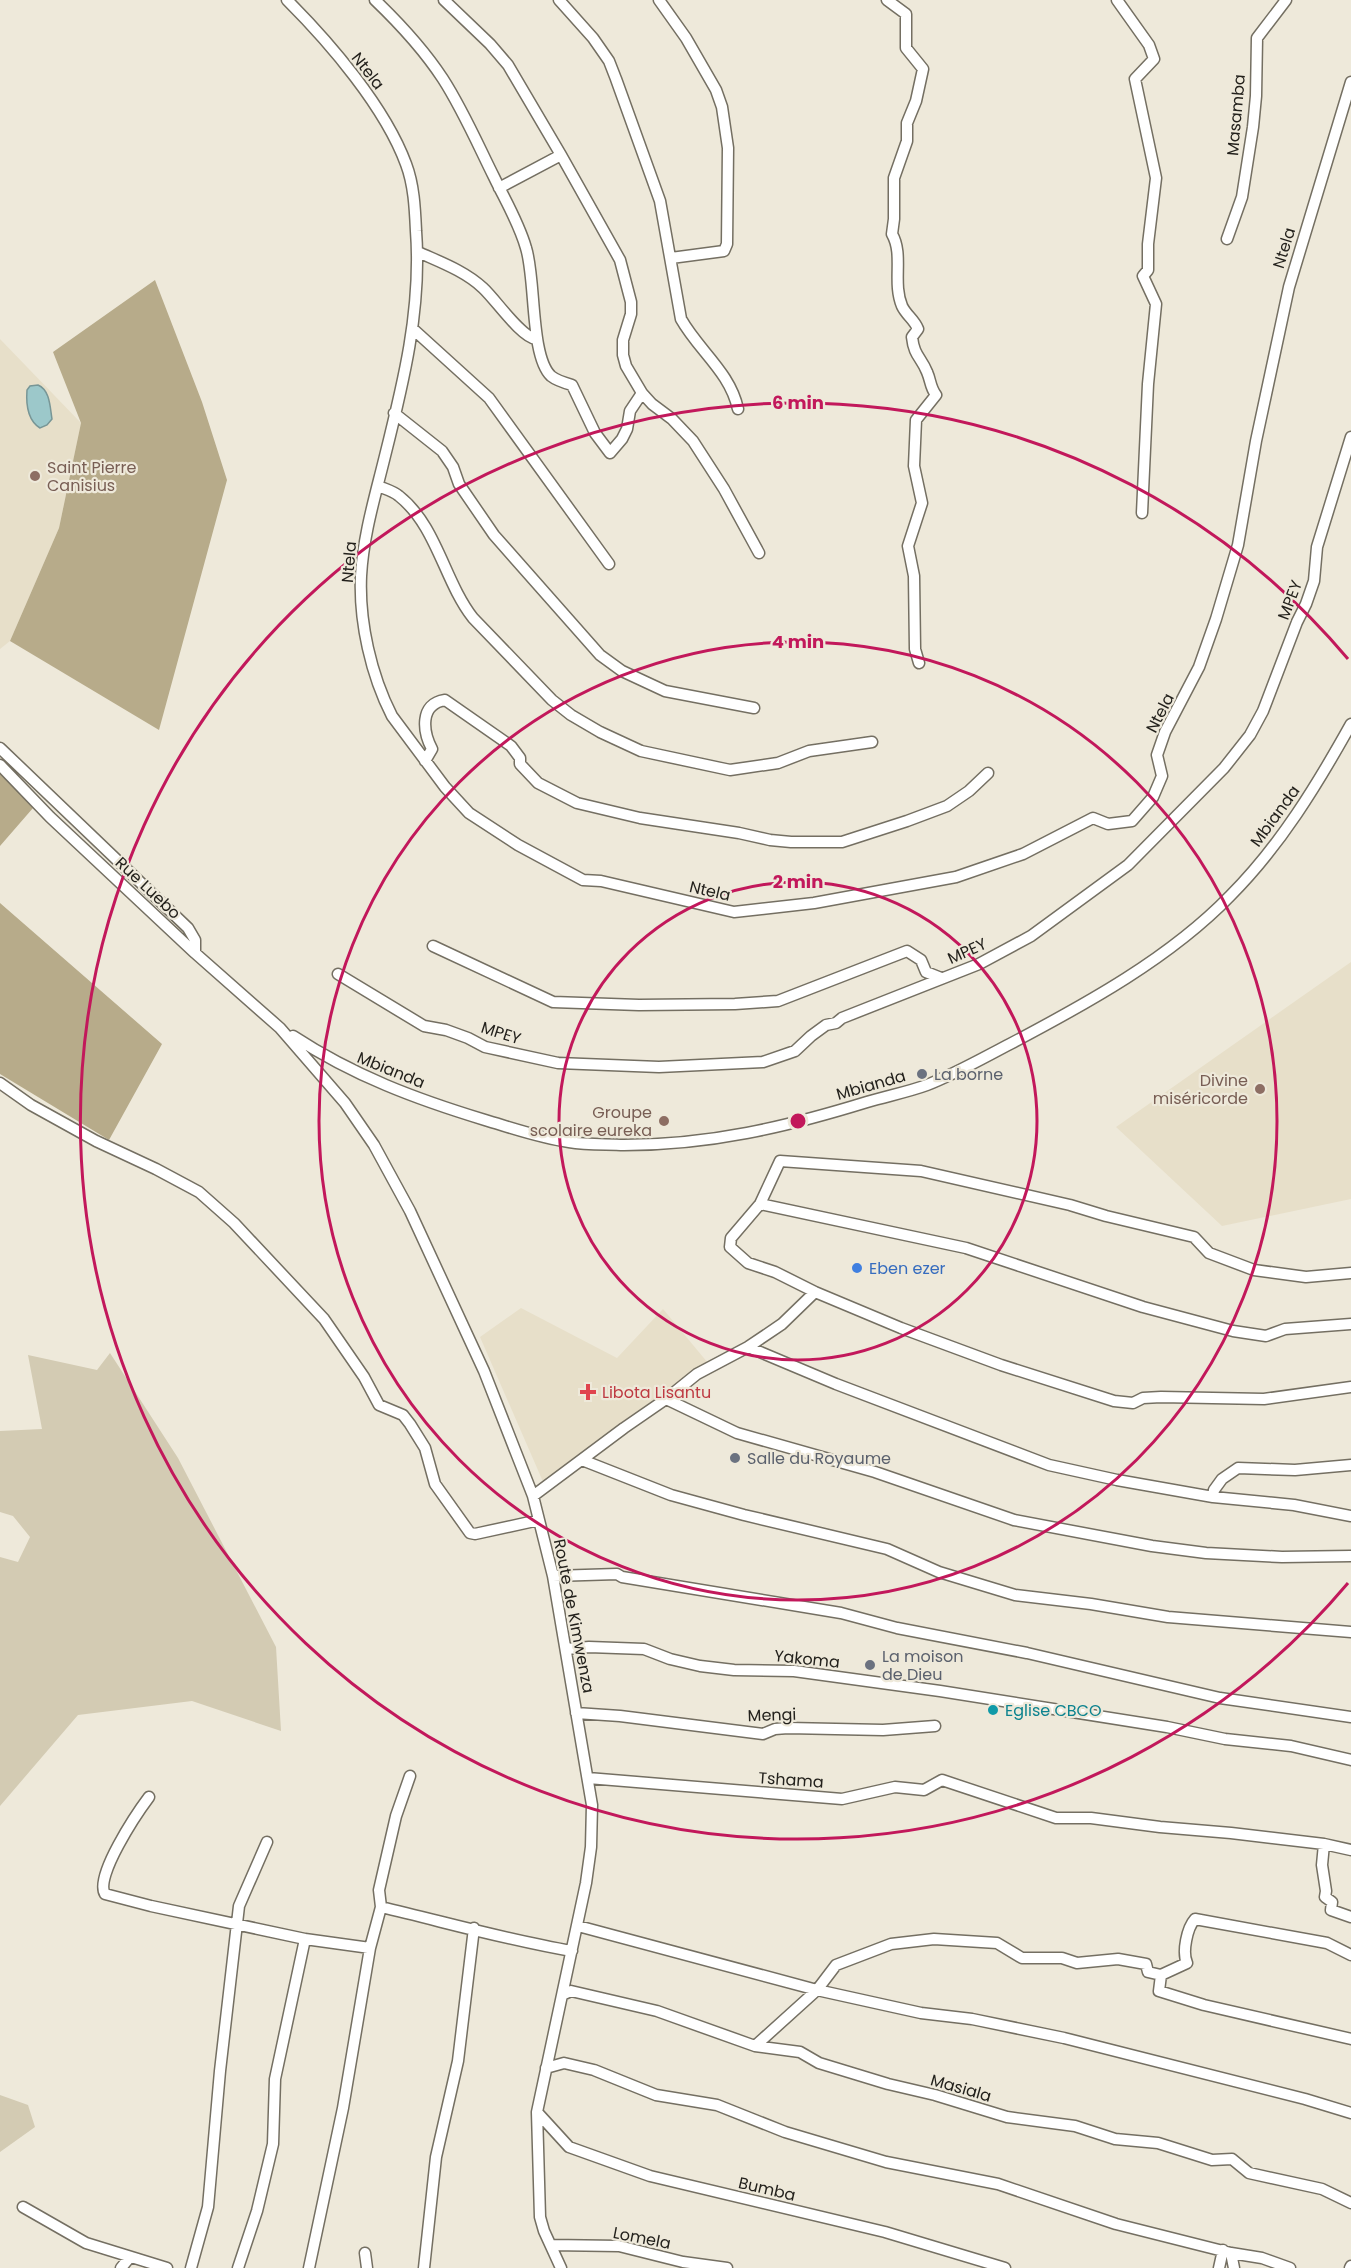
<svg xmlns="http://www.w3.org/2000/svg" width="1351" height="2268" font-family="Poppins,sans-serif">
  <rect width="100%" height="100%" fill="#eee9da"/>
  <path fill="#e7dfc9" d="M 0,339 L 81,423 L 59,528 L 10,641 L 0,649 Z
    M 1351,962 L 1351,1199 L 1222,1226 L 1116,1127 Z
    M 521,1308 L 617,1358 L 663,1309 L 708,1363 L 544,1484 L 480,1337 Z"/>
  <path fill="#d3cbb3" d="M 110,1353 L 178,1458 L 276,1647 L 281,1731 L 192,1701 L 78,1715 L 0,1806 L 0,1557 L 18,1562 L 30,1537 L 13,1516 L 0,1512 L 0,1431 L 42,1429 L 28,1355 L 97,1370 Z
    M 0,2095 L 28,2105 L 35,2127 L 0,2152 Z"/>
  <path fill="#b7ab8a" d="M 155,280 L 202,402 L 227,480 L 159,730 L 10,641 L 59,528 L 81,423 L 53,352 Z
    M 0,772 L 33,808 L 0,846 Z
    M 0,903 L 162,1044 L 109,1140 L 0,1074 Z"/>
  <path fill="#9cc8ca" stroke="#789696" stroke-width="1.5" d="M 38,385 C 50,390 50,407 52,419 L 47,425 L 40,428 C 27,420 26,403 27,390 L 30,386 Z"/>
  <g fill="none" stroke-linecap="round" stroke-linejoin="round">
    <defs>
      <path id="minor" d="M 287,0 C 330,43 385,107 406,164 C 414,185 415,209 416,231 C 422,311 402,388 383,464 C 374,500 363,538 361,576 C 359,622 371,675 392,716 L 445,787 L 469,813 L 518,845 L 583,880 L 601,881 L 734,912 L 814,903 L 956,877 L 1023,854 L 1093,818 L 1108,824 L 1132,821 L 1153,797 L 1162,776 L 1157,755 L 1165,732 L 1199,667 L 1216,619 L 1238,545 L 1256,441 L 1289,287 L 1351,82
        M 375,0 C 400,24 424,50 443,79 C 463,110 478,145 494,177 C 505,200 519,223 526,248 C 536,279 530,356 551,376 C 556,380 565,383 572,385 L 595,433 L 610,453 L 622,439 L 627,429 L 630,411 L 642,393
        M 444,0 L 490,44 L 508,65 L 561,155 L 620,260 L 631,302 L 631,314 L 623,340 L 623,355 L 626,366 L 642,393 L 652,404 L 672,419 L 693,441 L 724,489 L 759,553
        M 559,0 L 593,38 L 609,61 L 616,79 L 660,201 L 681,319 C 699,351 730,372 738,409
        M 659,0 L 686,38 L 716,90 L 722,107 L 728,148 L 727,244 L 724,251 L 671,258
        M 887,0 L 906,14 L 906,48 L 923,69 L 916,101 L 907,123 L 907,141 L 894,178 L 894,219 L 892,234 C 904,255 892,282 902,306 C 906,315 914,319 918,329 L 912,337 C 914,356 921,357 927,372 C 931,381 930,387 936,395 L 916,420 L 914,466 L 922,503 L 908,546 L 914,576 L 915,649 L 919,663
        M 1117,0 L 1149,45 L 1154,59 L 1135,79 L 1156,178 L 1148,244 L 1148,270 L 1143,276 L 1156,304 L 1148,384 L 1142,513
        M 499,188 L 561,155
        M 1227,239 L 1242,197 L 1253,127 L 1256,96 L 1257,38 L 1286,0
        M 418,252 C 440,262 465,271 483,288 C 496,300 521,337 536,339
        M 413,329 L 489,398 L 609,564
        M 394,413 L 442,451 L 453,467 L 459,484 L 494,535 L 600,655 L 622,671 L 665,691 L 754,708
        M 378,486 C 385,489 393,491 399,496 C 437,526 444,581 473,618 L 552,700 L 571,715 L 600,732 L 641,751 L 730,770 L 778,763 L 809,751 L 872,742
        M 0,748 L 188,928 L 195,940 L 195,953
        M 425,761 L 432,749 C 423,732 419,704 445,700 L 511,746 L 520,758 L 520,764 L 538,783 L 577,803 L 640,818 L 739,833 L 770,840 L 791,842 L 842,842 L 907,821 L 947,806 L 969,791 L 988,773
        M 0,765 L 50,817 L 195,953 L 280,1028 L 345,1103 L 374,1145 L 410,1211 L 484,1371 L 533,1496 L 553,1576 L 592,1805 L 591,1847 L 586,1883 L 537,2112 L 540,2217 L 544,2231 L 561,2268
        M 433,946 L 553,1002 L 639,1005 L 735,1004 L 778,1001 L 907,951 L 921,960 L 926,972 L 941,978
        M 338,974 L 424,1026 L 446,1030 L 468,1038 L 485,1047 L 558,1063 L 659,1067 L 763,1062 L 795,1051 L 811,1036 L 826,1025 L 836,1023 L 842,1018 L 979,964 L 1031,936 L 1128,865 L 1224,768 L 1250,735 L 1263,711 L 1297,622 L 1306,604 L 1314,581 L 1317,547 L 1351,437
        M 293,1036 C 354,1076 416,1099 485,1120 C 512,1128 540,1138 569,1142 C 587,1145 606,1144 624,1145 C 710,1145 786,1127 867,1102 C 887,1096 908,1092 927,1085 C 955,1074 983,1058 1010,1044 C 1086,1004 1170,958 1230,896 C 1280,846 1317,785 1351,724
        M 0,1083 L 31,1105 L 96,1141 L 156,1169 L 199,1192 L 234,1223 L 324,1319 L 364,1377 L 379,1405 L 403,1415 L 410,1424 L 425,1448 L 435,1484 L 470,1533 L 475,1534 L 539,1520
        M 760,1204 L 966,1248 L 1143,1307 L 1233,1331 L 1266,1336 L 1285,1329 L 1351,1324
        M 1351,1273 L 1306,1277 L 1254,1270 L 1209,1253 L 1194,1237 L 1106,1216 L 1070,1205 L 921,1171 L 780,1161 L 760,1204 L 731,1238 L 730,1247 L 748,1263 L 775,1272 L 815,1292 L 901,1328 L 1001,1365 L 1114,1401 L 1133,1403 L 1143,1398 L 1161,1397 L 1264,1399 L 1351,1387
        M 748,1347 L 836,1384 L 1049,1465 L 1117,1480 L 1213,1497 L 1294,1505 L 1351,1516
        M 666,1399 L 737,1433 L 875,1472 L 1014,1520 L 1152,1546 L 1206,1553 L 1282,1557 L 1351,1556
        M 582,1460 L 671,1495 L 744,1515 L 887,1549 L 939,1572 L 1015,1595 L 1091,1604 L 1168,1617 L 1351,1632
        M 533,1496 L 624,1428 L 666,1399 L 697,1374 L 748,1347 L 782,1324 L 815,1292
        M 1213,1497 L 1214,1490 L 1222,1479 L 1238,1468 L 1295,1470 L 1351,1465
        M 553,1576 L 617,1574 L 622,1577 L 841,1613 L 897,1628 L 1027,1653 L 1220,1698 L 1351,1717
        M 567,1649 L 589,1647 L 644,1649 L 670,1659 L 700,1666 L 734,1670 L 794,1671 L 940,1691 L 1167,1727 L 1225,1739 L 1291,1746 L 1351,1760
        M 576,1713 L 620,1716 L 763,1734 L 775,1729 L 788,1728 L 883,1730 L 935,1726
        M 588,1778 L 842,1799 L 895,1787 L 924,1790 L 942,1780 L 1056,1818 L 1091,1818 L 1160,1827 L 1231,1833 L 1324,1844 L 1351,1850
        M 149,1797 C 137,1813 94,1877 105,1894 L 151,1906 L 305,1939 L 370,1948
        M 1324,1844 L 1322,1865 L 1326,1891 L 1325,1897 L 1332,1902 L 1331,1910 L 1351,1917
        M 381,1907 C 445,1922 507,1940 572,1951
        M 578,1926 L 817,1990 L 921,2013 L 972,2019 L 1064,2038 L 1305,2099 L 1351,2113
        M 1161,1975 L 1187,1963 C 1182,1952 1187,1928 1195,1919 L 1327,1943 L 1351,1955
        M 562,1995 L 571,1991 L 657,2011 L 755,2046 L 800,2052 L 819,2063 L 888,2084 L 935,2095 L 1007,2117 L 1075,2126 L 1115,2139 L 1158,2143 L 1212,2160 L 1232,2159 L 1249,2173 L 1322,2189 L 1351,2203
        M 755,2046 L 817,1990 L 836,1965 L 891,1944 L 934,1939 L 997,1943 L 1022,1958 L 1062,1958 L 1077,1963 L 1118,1959 L 1146,1964 L 1148,1972 L 1161,1975 L 1159,1991 L 1204,2005 L 1351,2039
        M 546,2068 L 564,2063 L 594,2070 L 656,2095 L 717,2105 L 785,2132 L 886,2162 L 998,2184 L 1116,2224 L 1231,2253 L 1262,2258 L 1290,2268
        M 537,2112 L 569,2147 L 650,2176 L 885,2232 L 1005,2268
        M 23,2207 L 86,2243 L 167,2268
        M 551,2245 L 619,2246 L 683,2262 L 727,2268
        M 365,2253 L 367,2268
        M 1231,2253 L 1234,2268
        M 121,2268 L 130,2257
        M 191,2268 L 208,2207 L 220,2071 L 239,1906 L 267,1842
        M 238,2268 L 257,2211 L 273,2144 L 275,2079 L 305,1939
        M 309,2268 L 343,2108 L 370,1948 L 381,1907 L 379,1890 L 396,1816 L 410,1776
        M 424,2268 L 436,2157 L 458,2061 L 474,1928
        M 1219,2268 L 1223,2250
        M 1350,2268 L 1351,2266"/>
    </defs>
    <use href="#minor" stroke="#746f62" stroke-width="13"/>
    <use href="#minor" stroke="#fff" stroke-width="10"/>
  </g>
  <g fill="none" stroke="#c2185b" stroke-width="3">
    <circle cx="798" cy="1121" r="239"/>
    <circle cx="798" cy="1121" r="479"/>
    <path d="M1348 1583A718 718 0 1 1 1348 659"/>
  </g>
  <g fill="#8d6e63" stroke="#eee9da" stroke-width="2">
    <circle cx="35" cy="476" r="6"/>
    <circle cx="1260" cy="1089" r="6"/>
    <circle cx="664" cy="1121" r="6"/>
  </g>
  <g fill="#6b7280" stroke="#eee9da" stroke-width="2">
    <circle cx="922" cy="1074" r="6"/>
    <circle cx="735" cy="1458" r="6"/>
    <circle cx="870" cy="1665" r="6"/>
  </g>
  <circle fill="#3f7fe0" stroke="#eee9da" stroke-width="2" cx="857" cy="1268" r="6"/>
  <path fill="#e0444e" stroke="#eee9da" stroke-width="2" d="M585 1383h6v6h6v6h-6v6h-6v-6h-6v-6h6z"/>
  <circle fill="#0f9aa8" stroke="#eee9da" stroke-width="2" cx="993" cy="1710" r="6"/>
  <g text-anchor="middle" dominant-baseline="central" stroke-width="4.5" stroke-linejoin="round" paint-order="stroke">
    <g font-size="16" fill="#23211c" stroke="#eee9da">
      <text transform="translate(368 71) rotate(52)">Ntela</text>
      <text transform="translate(1236 115) rotate(-85)">Masamba</text>
      <text transform="translate(1284 248) rotate(-73)">Ntela</text>
      <text transform="translate(349 562) rotate(-85)">Ntela</text>
      <text transform="translate(1290 600) rotate(-69)">MPEY</text>
      <text transform="translate(1160 713) rotate(-63)">Ntela</text>
      <text transform="translate(1275 816) rotate(-54)">Mbianda</text>
      <text transform="translate(148 888) rotate(43)">Rue Luebo</text>
      <text transform="translate(710 891) rotate(13)">Ntela</text>
      <text transform="translate(967 951) rotate(-24)">MPEY</text>
      <text transform="translate(501 1033) rotate(18)">MPEY</text>
      <text transform="translate(391 1070) rotate(22)">Mbianda</text>
      <text transform="translate(871 1085) rotate(-16)">Mbianda</text>
      <text transform="translate(574 1616) rotate(79)">Route de Kimwenza</text>
      <text transform="translate(807 1659) rotate(6)">Yakoma</text>
      <text transform="translate(772 1715) rotate(-2)">Mengi</text>
      <text transform="translate(791 1780) rotate(4)">Tshama</text>
      <text transform="translate(961 2088) rotate(16)">Masiala</text>
      <text transform="translate(767 2189) rotate(13)">Bumba</text>
      <text transform="translate(642 2238) rotate(11)">Lomela</text>
    </g>
    <g font-size="16" fill="#785e54" stroke="#eee9da" text-anchor="end">
      <text x="47" y="467" text-anchor="start">Saint Pierre<tspan x="47" dy="18">Canisius</tspan></text>
      <text x="1248" y="1080">Divine<tspan x="1248" dy="18">miséricorde</tspan></text>
      <text x="652" y="1112">Groupe<tspan x="652" dy="18">scolaire eureka</tspan></text>
    </g>
    <g font-size="16" fill="#5b616d" stroke="#eee9da" text-anchor="start">
      <text x="934" y="1074">La borne</text>
      <text x="747" y="1458">Salle du Royaume</text>
      <text x="882" y="1656">La moison<tspan x="882" dy="18">de Dieu</tspan></text>
    </g>
    <g font-size="16" fill="#366cbe" stroke="#eee9da" text-anchor="start">
      <text x="869" y="1268">Eben ezer</text>
    </g>
    <g font-size="16" fill="#be3a42" stroke="#eee9da" text-anchor="start">
      <text x="602" y="1392">Libota Lisantu</text>
    </g>
    <g font-size="16" fill="#0d838f" stroke="#eee9da" text-anchor="start">
      <text x="1005" y="1710">Eglise CBCO</text>
    </g>
  </g>
  <circle cx="798" cy="1121" r="9" fill="#c2185b" stroke="#eee9da" stroke-width="3"/>
  <g font-size="18" text-anchor="middle" font-weight="bold" fill="#c2185b" stroke="#eee9da" stroke-width="4.5" stroke-linejoin="round" paint-order="stroke">
    <text x="798" y="409">6 min</text>
    <text x="798" y="648">4 min</text>
    <text x="798" y="888">2 min</text>
  </g>
</svg>
